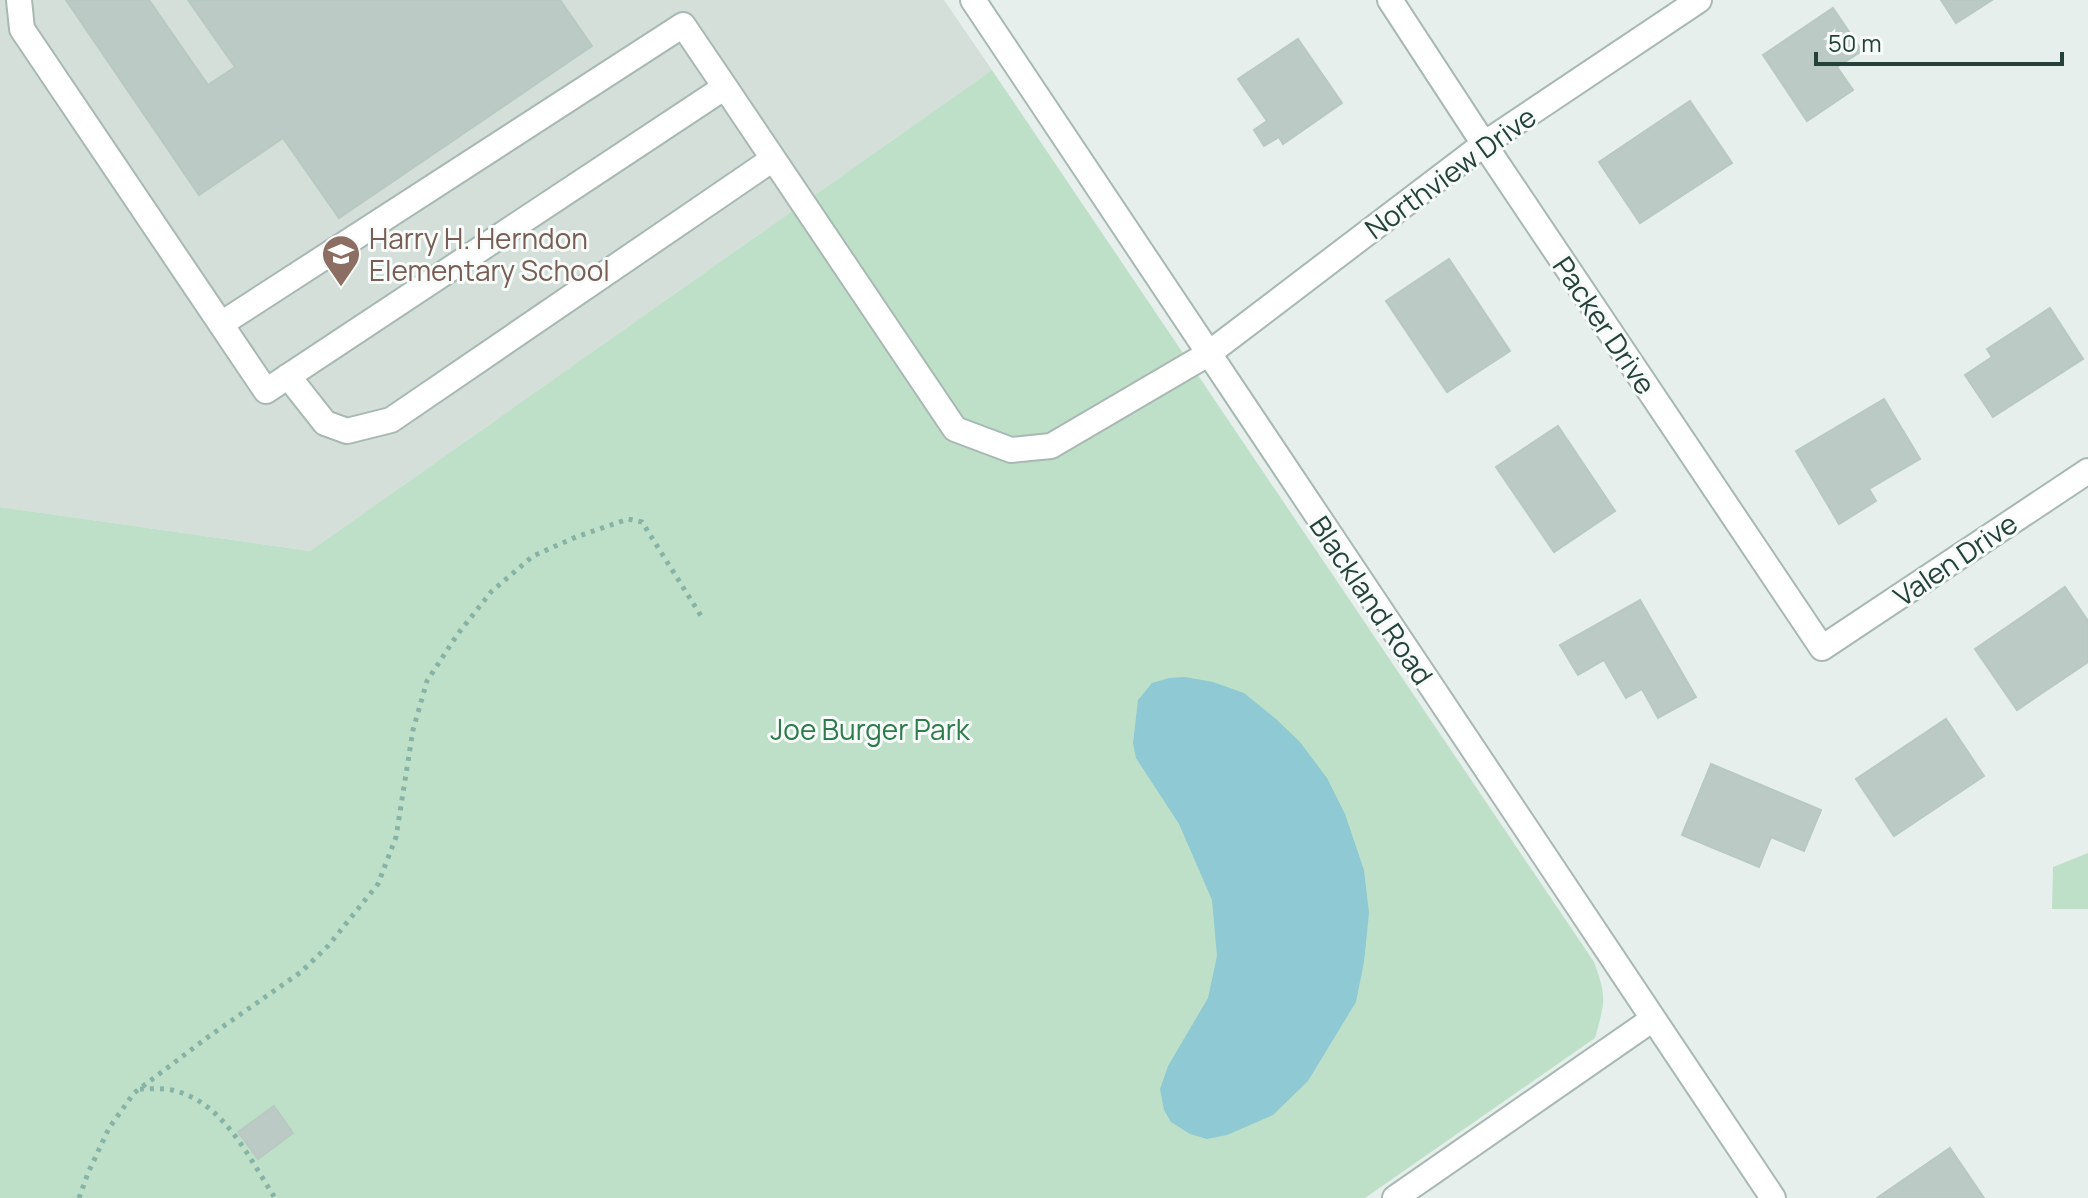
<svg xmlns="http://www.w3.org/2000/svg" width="2088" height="1198" font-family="Manrope,sans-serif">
  <rect width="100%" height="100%" fill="#e6efeb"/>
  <path fill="#d4dfda" d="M 0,0 L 944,0 L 992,70 L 310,551 L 0,507 Z"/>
  <path fill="#bfe0c8" d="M 992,70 L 1594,962 C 1607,997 1605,1002 1595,1038 L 1365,1198 L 0,1198 L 0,507 L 310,551 Z
    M 2088,853 L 2088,909 L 2052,909 L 2053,867 Z"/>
  <path fill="#8ec9d4" d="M 1185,677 L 1213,682 L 1244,693 L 1276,719 L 1300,742 L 1327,778 L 1345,814 L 1364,870 L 1369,913 L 1364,962 L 1356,1002 L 1308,1081 L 1273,1115 L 1227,1135 L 1207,1139 L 1190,1134 L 1171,1122 L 1164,1110 L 1160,1089 L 1168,1066 L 1208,998 L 1217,956 L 1212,900 L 1179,824 L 1136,758 L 1133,743 L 1138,700 L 1152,683 L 1169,678 Z"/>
  <path fill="#bbcac4" stroke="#b8c9c2" stroke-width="2" d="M 66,0 L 149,0 L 208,85 L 235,67 L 188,0 L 560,0 L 592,46 L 339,218 L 283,138 L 199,195 Z
    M 1941,0 L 1992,0 L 1956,23 Z
    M 1833,8 L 1862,51 L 1837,67 L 1853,90 L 1807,121 L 1763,55 Z
    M 1298,39 L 1342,103 L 1283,144 L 1279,137 L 1264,146 L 1254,130 L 1267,121 L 1238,79 Z
    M 1690,101 L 1732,163 L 1640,223 L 1599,162 Z
    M 1449,259 L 1510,351 L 1447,392 L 1386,301 Z
    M 2050,308 L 2083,359 L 1993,417 L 1965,375 L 1992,357 L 1987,349 Z
    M 1884,399 L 1920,459 L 1869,489 L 1876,501 L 1839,524 L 1796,451 Z
    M 1558,426 L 1615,511 L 1554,552 L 1496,467 Z
    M 2065,587 L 2088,621 L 2088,662 L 2017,710 L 1975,649 Z
    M 1640,600 L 1696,697 L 1658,718 L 1642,689 L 1626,698 L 1604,660 L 1578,675 L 1560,645 Z
    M 1946,719 L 1984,776 L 1894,836 L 1856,779 Z
    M 1711,764 L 1821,810 L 1804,851 L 1771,837 L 1759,867 L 1682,835 Z
    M 274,1106 L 293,1133 L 258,1159 L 238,1132 Z
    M 1950,1148 L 1984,1198 L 1877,1198 Z"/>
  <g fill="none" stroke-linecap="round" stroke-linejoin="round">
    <defs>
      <path id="minor" d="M 19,0 L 22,29 L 266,391 L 725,87 L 955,429 L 1011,450 L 1051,446 L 1208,354 L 1484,144 L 1699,0
        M 973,0 L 1773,1198
        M 1390,0 L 1484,144 L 1822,648 L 2088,471
        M 221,324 L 683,25 L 725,87
        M 288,376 L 325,423 L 347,431 L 391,420 L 773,159
        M 1395,1198 L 1653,1019"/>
    </defs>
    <use href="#minor" stroke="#a8b8b2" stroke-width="28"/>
    <path stroke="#86b3a5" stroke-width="5" stroke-dasharray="4 6" stroke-linecap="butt" d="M 140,1089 C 150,1089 162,1088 172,1090 C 223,1101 249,1158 275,1198
      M 79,1198 L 88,1173 L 109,1128 L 134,1093 L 208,1037 L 301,972 L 328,946 L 378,884 L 396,837 L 413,730 L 427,681 L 457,635 L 491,592 L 533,556 L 576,537 L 628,519 L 642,522 L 703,619"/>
    <use href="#minor" stroke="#fff" stroke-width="24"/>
  </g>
  <defs>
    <symbol id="school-pin" viewBox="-11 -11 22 30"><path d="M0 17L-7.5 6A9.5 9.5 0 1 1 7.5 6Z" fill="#8d6e63" stroke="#f7fbf9"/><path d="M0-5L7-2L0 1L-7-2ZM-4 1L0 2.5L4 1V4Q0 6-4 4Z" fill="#fff"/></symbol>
  </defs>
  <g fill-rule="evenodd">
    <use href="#school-pin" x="319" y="232" width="44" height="60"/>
  </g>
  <g text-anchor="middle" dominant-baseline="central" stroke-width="6" stroke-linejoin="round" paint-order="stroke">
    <g font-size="28" fill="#24423a" stroke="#f7fbf9">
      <text transform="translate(1450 172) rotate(-36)">Northview Drive</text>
      <text transform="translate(1605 325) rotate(56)">Packer Drive</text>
      <text transform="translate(1955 559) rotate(-34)">Valen Drive</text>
      <text transform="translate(1372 600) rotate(56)">Blackland Road</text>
    </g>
    <g font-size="28" fill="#785e54" stroke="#f7fbf9" text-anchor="start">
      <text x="369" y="238">Harry H. Herndon<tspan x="369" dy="32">Elementary School</tspan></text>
    </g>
    <g font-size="28" fill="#2d7a4b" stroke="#f7fbf9">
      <text x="870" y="729">Joe Burger Park</text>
    </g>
  </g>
  <path d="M1816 52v12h246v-12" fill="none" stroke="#24423a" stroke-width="4"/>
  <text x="1828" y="52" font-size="24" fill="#24423a" stroke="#f7fbf9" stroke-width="6" paint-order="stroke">50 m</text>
</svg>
